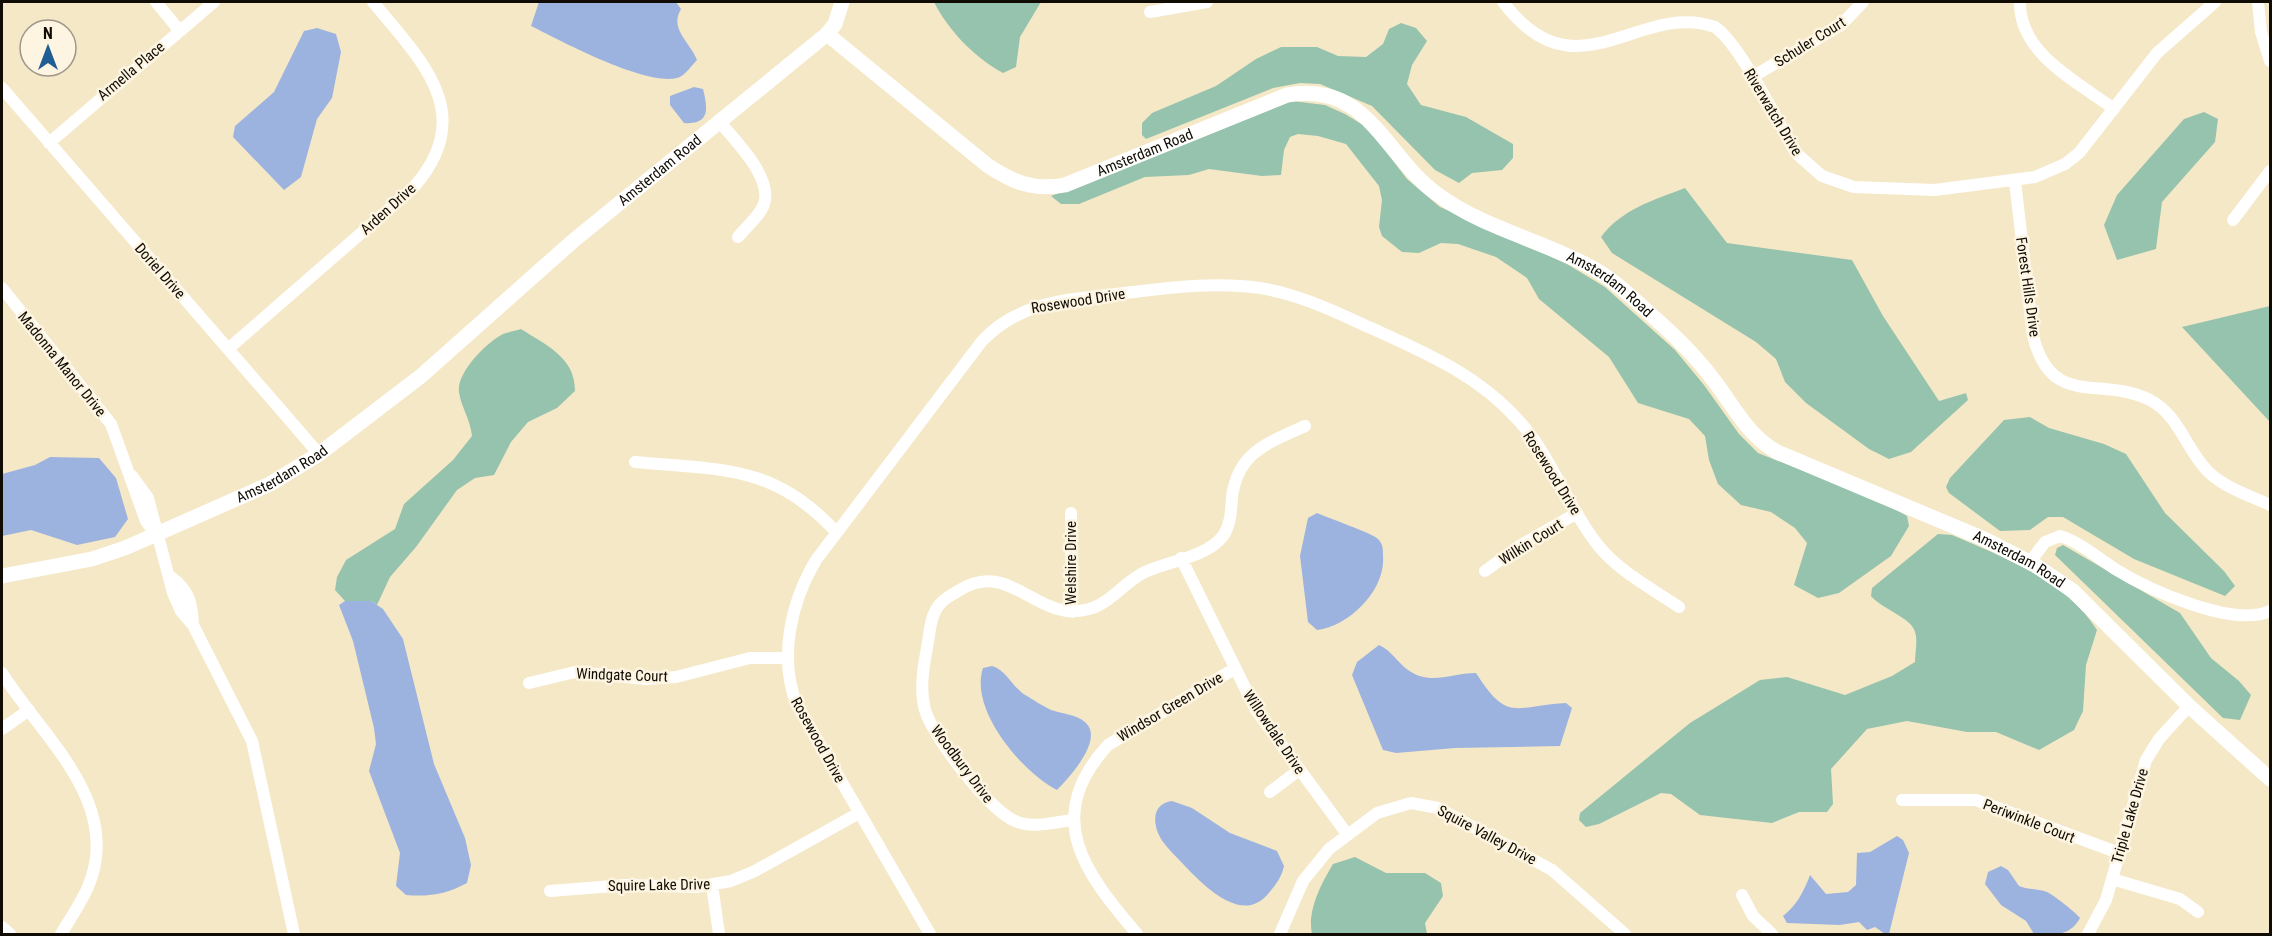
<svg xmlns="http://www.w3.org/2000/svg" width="2272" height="936" font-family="'Roboto Condensed',sans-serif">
  <rect width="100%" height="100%" fill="#f5e8c7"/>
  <path fill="#96c3ad" d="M 934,2 L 1041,2 L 1020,37 L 1016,67 L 1003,73 C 975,58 948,30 934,2 Z
    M 1401,23 L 1416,28 L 1427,41 L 1412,65 L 1407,84 L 1421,105 L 1466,117 L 1513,144 L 1513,158 L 1502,170 L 1472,173 L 1459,183 L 1435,170 L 1372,106 L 1320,84 L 1300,83 L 1273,88 L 1146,139 L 1142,135 L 1142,123 L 1152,113 L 1216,86 L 1256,59 L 1281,47 L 1317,47 L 1338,56 L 1366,57 L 1383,44 L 1389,29 Z
    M 1292,101 L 1325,105 L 1345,114 L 1368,128 L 1407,179 L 1440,207 L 1567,264 L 1605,287 L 1675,350 L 1704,385 L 1739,434 L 1758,453 L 1880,501 L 1907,516 L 1909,526 L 1891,556 L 1839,593 L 1818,598 L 1794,585 L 1807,543 L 1795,528 L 1771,512 L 1741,505 L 1718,484 L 1709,460 L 1705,436 L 1689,419 L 1638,403 L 1609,357 L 1539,299 L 1527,278 L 1496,257 L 1458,244 L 1441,243 L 1419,253 L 1402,252 L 1382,236 L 1379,227 L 1382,200 L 1379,186 L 1346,144 L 1318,136 L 1298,134 L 1290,137 L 1284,150 L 1281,175 L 1262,176 L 1209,169 L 1189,175 L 1145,177 L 1079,204 L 1061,204 L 1051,196 Z
    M 2204,112 L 2218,119 L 2215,142 L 2162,202 L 2156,249 L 2117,260 L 2104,225 L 2117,195 L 2184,119 Z
    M 1685,188 L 1727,243 L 1852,260 L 1883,316 L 1939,401 L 1966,393 L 1968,400 L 1911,452 L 1889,459 L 1869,449 L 1806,403 L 1785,382 L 1776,359 L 1756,342 L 1612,253 L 1601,237 C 1622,209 1654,200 1685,188 Z
    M 2270,306 L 2270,422 L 2182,327 Z
    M 521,329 C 547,346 575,357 575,391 L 557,408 L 528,422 L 511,442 L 494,475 L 475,478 L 457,490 L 416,547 L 390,577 L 377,605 L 371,601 L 345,601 L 335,590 L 337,577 L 346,560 L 395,529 L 404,504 L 453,460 L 472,436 C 470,418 461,407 459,392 C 456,373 487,342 503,334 C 508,332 515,331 521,329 Z
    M 2030,417 L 2049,428 L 2104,444 L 2126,454 L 2165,513 L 2224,571 L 2235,586 L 2225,596 L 2134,559 L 2063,517 L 2048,517 L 2030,530 L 2000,531 L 1949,493 L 1946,487 L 1950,478 L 2004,420 Z
    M 1938,534 L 1952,535 C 2003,557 2067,581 2097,630 L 2086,665 L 2083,711 L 2074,730 L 2039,750 L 1996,732 L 1967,732 L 1907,721 L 1867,729 L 1831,769 L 1833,804 L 1827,812 L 1799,812 L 1772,823 L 1700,815 L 1671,794 L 1661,793 L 1599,824 L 1586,827 L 1579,820 L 1580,813 L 1690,723 L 1760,680 L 1787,677 L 1845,695 L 1892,676 L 1915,662 C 1915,653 1918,641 1915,632 C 1912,618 1882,609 1871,596 L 1872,588 Z
    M 2063,545 L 2180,613 L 2211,658 L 2239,681 L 2251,695 L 2240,720 L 2223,718 L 2055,555 L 2057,548 Z
    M 1355,857 L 1386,873 L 1425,873 L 1441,883 L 1443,896 L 1425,923 L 1427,934 L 1312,934 C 1307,911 1321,884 1333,864 Z"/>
  <path fill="#9db3df" d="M 539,2 L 676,2 L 681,9 C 669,29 690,42 697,60 C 691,66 685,76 677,78 C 645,86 561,41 531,26 Z
    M 317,28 L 336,34 L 341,52 L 332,98 L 317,119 L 301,177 L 284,190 L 233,137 L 235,126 L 274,92 L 304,31 Z
    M 694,87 L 703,89 C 708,109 710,125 684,123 L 670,105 L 670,96 Z
    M 50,457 L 99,458 L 116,478 L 128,519 L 115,537 L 77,545 L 31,530 L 2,536 L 2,474 L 35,465 Z
    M 1317,513 C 1328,518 1372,533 1378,539 C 1383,544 1383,549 1383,556 C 1386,589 1350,626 1317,630 L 1308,622 L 1300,556 L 1308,518 Z
    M 345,601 L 371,601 L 383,609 L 403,639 L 434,764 L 465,838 L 471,865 L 467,883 C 447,894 429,897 406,895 L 396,886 L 400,853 L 369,771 L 376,744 L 374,728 L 353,641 L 339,605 Z
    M 1379,645 C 1392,651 1397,662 1408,670 C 1430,686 1451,673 1476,673 C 1508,723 1514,706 1566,703 L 1572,708 L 1560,746 L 1455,748 L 1396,753 L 1383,750 L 1352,675 L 1357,662 Z
    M 992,666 C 1007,670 1013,689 1027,696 C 1035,701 1043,706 1051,710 C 1062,714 1077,714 1086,723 C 1104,740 1068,779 1057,790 C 1022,772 969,710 983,668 Z
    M 1172,801 L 1192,808 L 1230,833 L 1277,851 L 1284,866 C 1281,879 1276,884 1268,894 C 1242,925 1204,886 1184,865 C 1175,855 1163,845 1158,833 C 1152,818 1155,803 1172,801 Z
    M 1897,836 L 1903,840 L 1909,853 L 1889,934 L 1885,934 L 1875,927 L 1867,930 L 1859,922 L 1840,925 L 1787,923 L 1783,916 C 1797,905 1804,891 1810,875 L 1826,894 L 1848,892 L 1856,885 L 1857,853 L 1870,852 Z
    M 2001,866 L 2008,870 L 2019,886 C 2028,890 2038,888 2047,892 C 2055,896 2074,911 2080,918 C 2070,936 2056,935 2034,934 L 2026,921 L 2001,905 L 1985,884 L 1988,872 Z"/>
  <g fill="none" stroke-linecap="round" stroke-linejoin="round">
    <path stroke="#fff" stroke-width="12" d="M 156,2 L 179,30
      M 1503,2 C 1577,100 1638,0 1715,27 C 1740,44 1779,124 1796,153 L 1822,176 L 1854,187 L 1935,190 L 2035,177 L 2065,164 L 2079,153 L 2157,53 L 2215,2
      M 2020,2 C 2019,54 2078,82 2114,109
      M 2258,2 L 2261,32 L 2270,61
      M 1150,12 L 1207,2
      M 1752,77 L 1841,25 L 1863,2
      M 2,88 L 319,454
      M 719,121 C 735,141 773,177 764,204 C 760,216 746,227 738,237
      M 49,143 L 214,2
      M 2015,181 L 2033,336 C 2052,410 2100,375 2150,400 C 2177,414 2185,445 2204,467 C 2219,486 2249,495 2270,505
      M 2233,220 L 2270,171
      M 2,288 L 111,424 L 146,521 L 156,535
      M 228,349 L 413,188 C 479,114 421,60 373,2
      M 635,462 C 720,470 774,464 836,532
      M 132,476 L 148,498 L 173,593 L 181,611 L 193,625 L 252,741 L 294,934
      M 1071,513 L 1072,612
      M 1181,558 L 1256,710 L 1347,834
      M 2030,562 L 2045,542 L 2060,536 C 2080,542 2098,558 2115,569 C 2149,590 2233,628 2270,611
      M 1485,571 L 1521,545 L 1577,513
      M 171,577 C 189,590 192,603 193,625
      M 2,673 C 41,736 124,803 88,887 C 81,903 70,919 61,934
      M 529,683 L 575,672 L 646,679 L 676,677 L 750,658 L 786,658
      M 2,729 L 29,710
      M 1270,792 L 1299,770
      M 1902,800 L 1976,800 L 2119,853
      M 1073,820 C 1055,822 1033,829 1015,821 C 989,810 933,737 925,710 C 919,688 924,664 928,642 C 930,629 931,614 940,604 C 945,598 952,595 958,591 C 1011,557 1036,624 1089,609 C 1110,604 1125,581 1145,572 C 1169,561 1207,557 1223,536 C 1231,524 1231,511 1232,497 C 1238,451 1269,443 1305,426
      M 2112,879 L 2180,899 L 2198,912
      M 712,885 L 719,934
      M 550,891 L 626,885 L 696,887 L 731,881 L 755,871 L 859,813
      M 1742,895 L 1753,916 L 1772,934
      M 2,927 L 10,934
      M 930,934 L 797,705 C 778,658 791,602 816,560 L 982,341 C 1022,298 1079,299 1133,292 C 1176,287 1217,282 1260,288 C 1299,294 1335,312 1371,328 C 1426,353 1478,375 1519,421 C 1552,457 1567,506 1597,544 C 1618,571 1651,588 1679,607
      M 1137,934 C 1084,872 1042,817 1108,745 L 1234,669
      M 1280,934 L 1303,881 L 1329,849 L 1377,813 L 1411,803 L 1438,808 L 1552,870 L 1625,934
      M 2088,934 L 2106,900 L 2146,760 L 2159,739 L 2189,706"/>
    <g stroke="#fff" stroke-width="15">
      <path id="s1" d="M 827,34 L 987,165 C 1012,182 1034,191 1065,185 L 1287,95 C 1369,81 1384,156 1437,194 C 1484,229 1546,241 1596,270 C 1616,282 1633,298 1649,313 C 1672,333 1694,354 1712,378 C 1734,406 1746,434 1777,452 L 1984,539 L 2035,565 L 2073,591 L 2189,706 L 2270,779"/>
      <path id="s2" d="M 2,576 L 92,559 L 125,548 L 270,484 L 319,454 L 421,376 L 573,241 L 827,34 L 835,24 L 842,2"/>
    </g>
  </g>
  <g text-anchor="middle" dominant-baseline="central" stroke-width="5" stroke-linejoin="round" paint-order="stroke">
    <g font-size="15" fill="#100b03" stroke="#fdf5e2">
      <text transform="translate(1810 42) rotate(-32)">Schuler Court</text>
      <text transform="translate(131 71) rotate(-40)">Armella Place</text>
      <text transform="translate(1773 112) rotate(59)">Riverwatch Drive</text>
      <text stroke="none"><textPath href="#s1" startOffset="376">Amsterdam Road</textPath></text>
      <text stroke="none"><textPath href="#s2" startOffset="786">Amsterdam Road</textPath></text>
      <text transform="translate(388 209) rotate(-42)">Arden Drive</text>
      <text transform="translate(160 271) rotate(49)">Doriel Drive</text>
      <text stroke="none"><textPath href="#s1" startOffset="915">Amsterdam Road</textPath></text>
      <text transform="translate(2028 287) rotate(82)">Forest Hills Drive</text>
      <text transform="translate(1078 301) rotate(-9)">Rosewood Drive</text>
      <text transform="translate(62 364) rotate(51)">Madonna Manor Drive</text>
      <text stroke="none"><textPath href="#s2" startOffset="300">Amsterdam Road</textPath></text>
      <text transform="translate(1552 473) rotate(58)">Rosewood Drive</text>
      <text transform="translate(1531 542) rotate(-32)">Wilkin Court</text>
      <text stroke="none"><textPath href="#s1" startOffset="1419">Amsterdam Road</textPath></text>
      <text transform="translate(1071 563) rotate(-90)">Welshire Drive</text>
      <text transform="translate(622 675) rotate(2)">Windgate Court</text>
      <text transform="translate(1170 707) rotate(-31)">Windsor Green Drive</text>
      <text transform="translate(1274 732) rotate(56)">Willowdale Drive</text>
      <text transform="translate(818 740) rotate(61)">Rosewood Drive</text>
      <text transform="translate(962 764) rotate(53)">Woodbury Drive</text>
      <text transform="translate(2130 816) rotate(-74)">Triple Lake Drive</text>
      <text transform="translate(2029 821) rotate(21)">Periwinkle Court</text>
      <text transform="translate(1487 835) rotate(28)">Squire Valley Drive</text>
      <text transform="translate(659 885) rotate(-1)">Squire Lake Drive</text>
    </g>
  </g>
  <rect width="2272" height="936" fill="none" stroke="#100b03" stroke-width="6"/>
  <g transform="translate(48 48)"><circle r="28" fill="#fdf5e2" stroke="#9e9789" stroke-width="1.5"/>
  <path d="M0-4.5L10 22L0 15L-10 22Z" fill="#205d94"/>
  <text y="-9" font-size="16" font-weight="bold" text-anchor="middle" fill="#100b03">N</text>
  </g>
</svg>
